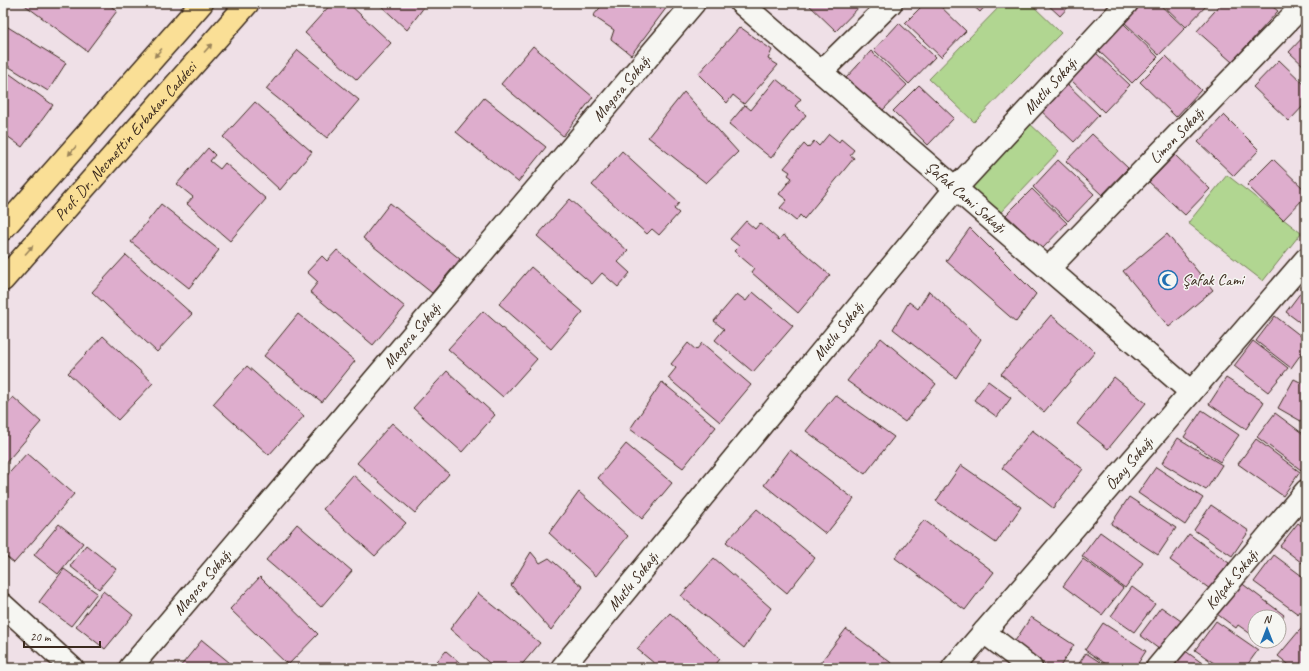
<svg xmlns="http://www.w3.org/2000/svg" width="1309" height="671" font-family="Caveat,sans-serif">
  <rect width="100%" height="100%" fill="#efe0e7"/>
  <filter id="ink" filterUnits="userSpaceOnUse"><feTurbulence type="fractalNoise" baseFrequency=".025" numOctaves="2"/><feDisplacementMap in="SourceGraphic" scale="8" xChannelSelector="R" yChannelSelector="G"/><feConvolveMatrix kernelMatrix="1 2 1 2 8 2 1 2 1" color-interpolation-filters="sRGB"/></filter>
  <g filter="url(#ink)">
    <path fill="#b1d691" stroke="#768058" d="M 1003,3 L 1030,3 L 1061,33 L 974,122 L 929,79 Z
      M 1028,122 L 1059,151 L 999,214 L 969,185 Z
      M 1227,175 L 1301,233 L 1263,281 L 1188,223 Z"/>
    <path fill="#deadcd" stroke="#3b2a1e" d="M 22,3 L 107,3 L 117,11 L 87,51 Z
      M 332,3 L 348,3 L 391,43 L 357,80 L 305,33 Z
      M 378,3 L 427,3 L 407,30 Z
      M 604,3 L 670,3 L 631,55 L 611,39 L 614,30 L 593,16 Z
      M 807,3 L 861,3 L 862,4 L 836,31 Z
      M 925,3 L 937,3 L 966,31 L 941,57 L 905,23 Z
      M 970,3 L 988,3 L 980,12 Z
      M 1046,3 L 1072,3 L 1060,16 Z
      M 1141,3 L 1158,3 L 1185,28 L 1159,55 L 1123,21 Z
      M 1161,3 L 1209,3 L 1186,27 Z
      M 1222,3 L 1268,3 L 1278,11 L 1232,62 L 1197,31 Z
      M 899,23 L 935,57 L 909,84 L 874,50 Z
      M 1123,23 L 1158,57 L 1132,83 L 1097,49 Z
      M 3,24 L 66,63 L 48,91 L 3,63 Z
      M 740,27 L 772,50 L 768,59 L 778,65 L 744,104 L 733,95 L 727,103 L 698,74 Z
      M 1306,34 L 1306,68 L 1289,52 Z
      M 533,46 L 593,97 L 563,136 L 501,84 Z
      M 298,50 L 359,100 L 327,138 L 266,89 Z
      M 871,51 L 907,85 L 881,112 L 846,78 Z
      M 1095,52 L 1130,85 L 1104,112 L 1069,78 Z
      M 1166,56 L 1201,90 L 1176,117 L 1140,82 Z
      M 1279,60 L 1306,86 L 1306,103 L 1289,121 L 1253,87 Z
      M 3,69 L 53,105 L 22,147 L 3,133 Z
      M 776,79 L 801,99 L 795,106 L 806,115 L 771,158 L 729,124 L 745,105 L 751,110 Z
      M 1064,81 L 1099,115 L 1074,142 L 1038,108 Z
      M 919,85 L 954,118 L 928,145 L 893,111 Z
      M 684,92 L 738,152 L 706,183 L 648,137 Z
      M 484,98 L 546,147 L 518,182 L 456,132 Z
      M 255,102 L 312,152 L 280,190 L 223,137 Z
      M 1224,115 L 1259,150 L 1234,176 L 1198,142 Z
      M 829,134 L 839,142 L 841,139 L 854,150 L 850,155 L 854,158 L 804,219 L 800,215 L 796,221 L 780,208 L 787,200 L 779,194 L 792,178 L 788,175 L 790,172 L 784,168 L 804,144 L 808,148 L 814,141 L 819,146 Z
      M 1092,134 L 1128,168 L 1102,195 L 1066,161 Z
      M 208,148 L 215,155 L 210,161 L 220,169 L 225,163 L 266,199 L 230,241 L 187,204 L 193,197 L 177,184 Z
      M 622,151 L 679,203 L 674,209 L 679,213 L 659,235 L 652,229 L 647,234 L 592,185 Z
      M 1175,155 L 1210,189 L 1185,215 L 1149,182 Z
      M 1273,159 L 1306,191 L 1306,196 L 1283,220 L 1247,185 Z
      M 1058,160 L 1094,194 L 1068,221 L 1033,187 Z
      M 1032,189 L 1067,223 L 1042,249 L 1006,215 Z
      M 570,199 L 628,251 L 618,262 L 630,273 L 618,287 L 602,273 L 592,284 L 537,236 Z
      M 390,203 L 460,259 L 432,293 L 363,238 Z
      M 161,204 L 219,250 L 189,288 L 131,242 Z
      M 746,221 L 755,229 L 760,223 L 779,240 L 783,235 L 830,275 L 798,313 L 751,272 L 754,268 L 734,251 L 739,246 L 730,239 Z
      M 970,228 L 1036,294 L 1016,322 L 946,261 Z
      M 1167,234 L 1213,290 L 1169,327 L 1123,271 Z
      M 337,250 L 405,307 L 373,345 L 310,292 L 318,282 L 307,272 L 322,256 L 327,261 Z
      M 126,255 L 192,314 L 157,352 L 92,292 Z
      M 531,267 L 583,312 L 551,349 L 499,304 Z
      M 1304,288 L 1306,289 L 1306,327 L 1286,312 Z
      M 929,291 L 981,339 L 956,378 L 893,329 L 909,302 L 918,309 Z
      M 753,292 L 793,326 L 753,372 L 715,340 L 724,329 L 714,321 L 737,294 L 746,301 Z
      M 483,311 L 537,359 L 503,397 L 448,349 Z
      M 298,314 L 355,361 L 322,402 L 264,356 Z
      M 1051,315 L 1095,352 L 1044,412 L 1001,374 Z
      M 1275,316 L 1306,340 L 1306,347 L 1291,368 L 1256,341 Z
      M 103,336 L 153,383 L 118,420 L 68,373 Z
      M 881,338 L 936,384 L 905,422 L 847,381 Z
      M 1253,341 L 1288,368 L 1268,392 L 1234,366 Z
      M 688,343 L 696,350 L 702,343 L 751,385 L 720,422 L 668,378 L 676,368 L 671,364 Z
      M 247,366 L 304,416 L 269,455 L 213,404 Z
      M 447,371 L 495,415 L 462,452 L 413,408 Z
      M 1114,377 L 1146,403 L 1108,449 L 1077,424 Z
      M 1226,378 L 1264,402 L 1246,429 L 1209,404 Z
      M 1294,379 L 1306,385 L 1306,424 L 1278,408 Z
      M 988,381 L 1011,398 L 997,417 L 974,400 Z
      M 662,382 L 716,427 L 683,468 L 630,429 Z
      M 835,395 L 894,437 L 865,474 L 806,431 Z
      M 13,397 L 41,422 L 4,465 L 3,409 Z
      M 1202,410 L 1239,435 L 1220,462 L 1184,437 Z
      M 1275,413 L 1306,436 L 1306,463 L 1301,470 L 1257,437 Z
      M 392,423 L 449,474 L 415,513 L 357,463 Z
      M 1032,430 L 1083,469 L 1053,508 L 1002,468 Z
      M 1178,438 L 1222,465 L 1206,490 L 1162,463 Z
      M 1256,439 L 1300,472 L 1283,496 L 1238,464 Z
      M 626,444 L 672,483 L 642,519 L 598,478 Z
      M 790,450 L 854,499 L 826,534 L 764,485 Z
      M 27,453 L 74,494 L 14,563 L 3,554 L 3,480 Z
      M 961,465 L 1021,507 L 996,543 L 936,501 Z
      M 1156,467 L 1203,498 L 1185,525 L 1138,493 Z
      M 353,475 L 406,523 L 375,556 L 323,509 Z
      M 579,492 L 628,536 L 596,576 L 549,533 Z
      M 1129,497 L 1176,528 L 1158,555 L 1111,524 Z
      M 1306,500 L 1306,520 L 1296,512 Z
      M 1211,505 L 1249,531 L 1232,556 L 1194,530 Z
      M 757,509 L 815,558 L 787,593 L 726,542 Z
      M 924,520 L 994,572 L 965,610 L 895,558 Z
      M 1298,523 L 1306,529 L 1306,566 L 1280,546 Z
      M 59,524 L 83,543 L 58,574 L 34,555 Z
      M 297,524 L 352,571 L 321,607 L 266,560 Z
      M 1100,532 L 1143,563 L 1125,588 L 1082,556 Z
      M 1189,534 L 1229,563 L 1210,589 L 1170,560 Z
      M 86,545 L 116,569 L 99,589 L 70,566 Z
      M 531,552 L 540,563 L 549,558 L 583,587 L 551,630 L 511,585 Z
      M 1274,555 L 1306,579 L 1306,603 L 1298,614 L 1254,582 Z
      M 714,558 L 771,608 L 744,648 L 681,596 Z
      M 1083,559 L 1123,588 L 1102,615 L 1063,586 Z
      M 64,569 L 97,593 L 71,626 L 39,602 Z
      M 260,577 L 318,634 L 288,665 L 230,609 Z
      M 1240,582 L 1284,615 L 1279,622 L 1279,617 L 1255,617 L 1255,637 L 1238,625 L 1236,628 L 1217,614 Z
      M 1132,587 L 1155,604 L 1134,632 L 1111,616 Z
      M 103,591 L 133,615 L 105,649 L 76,626 Z
      M 478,593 L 540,643 L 519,668 L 495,668 L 450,629 Z
      M 1161,607 L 1184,623 L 1163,652 L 1140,635 Z
      M 670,613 L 720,659 L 713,668 L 660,668 L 637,649 Z
      M 1031,617 L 1074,645 L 1059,668 L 1050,668 L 1013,644 Z
      M 1216,621 L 1258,650 L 1245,668 L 1221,668 L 1195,650 Z
      M 1103,623 L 1146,651 L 1135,668 L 1112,668 L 1085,650 Z
      M 1304,625 L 1306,627 L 1306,668 L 1293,668 L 1278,656 Z
      M 846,629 L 898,668 L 818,668 L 817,667 Z
      M 202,640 L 235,667 L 235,668 L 179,668 Z
      M 1184,650 L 1209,668 L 1171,668 Z
      M 446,651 L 466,668 L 431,668 Z
      M 1086,653 L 1109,668 L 1076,668 Z"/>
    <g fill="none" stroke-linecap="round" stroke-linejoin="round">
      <defs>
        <g id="minor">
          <path id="s1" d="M 741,3 L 1191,392"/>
          <path d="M 821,72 L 891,3"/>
          <path id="s2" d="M 1049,268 L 1305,3"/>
          <path d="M 3,605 L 72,668"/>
          <path d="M 984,632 L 1031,668"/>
          <path id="s3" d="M 130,668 L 694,3"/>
          <path id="s4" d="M 562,668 L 956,188 L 1127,3"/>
          <path id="s5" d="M 953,668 L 1306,259"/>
          <path id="s6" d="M 1157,668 L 1306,491"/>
        </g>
        <g id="major">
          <path d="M 3,229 L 202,3"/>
          <path id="s7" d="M 3,280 L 248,3"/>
        </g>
      </defs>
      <use href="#minor" stroke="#3b2a1e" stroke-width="25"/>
      <use href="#major" stroke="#3b2a1e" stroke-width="25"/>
      <use href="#minor" stroke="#f6f6f2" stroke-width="22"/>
      <use href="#major" stroke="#fadf96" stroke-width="22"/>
    </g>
    <defs><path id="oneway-solid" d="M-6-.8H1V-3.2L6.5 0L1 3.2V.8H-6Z"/></defs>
    <g fill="#9a845a">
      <use href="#oneway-solid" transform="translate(208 48) rotate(-48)"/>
      <use href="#oneway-solid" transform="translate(158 53) rotate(131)"/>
      <use href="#oneway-solid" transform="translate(72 151) rotate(131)"/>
      <use href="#oneway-solid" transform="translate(29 250) rotate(-48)"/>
    </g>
  </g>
  <defs>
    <symbol id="mosque-ring" viewBox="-11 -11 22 22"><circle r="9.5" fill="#f6f6f2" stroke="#1f6fb2" stroke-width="1.5"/><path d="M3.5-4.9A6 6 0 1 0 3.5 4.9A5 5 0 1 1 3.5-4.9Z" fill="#1f6fb2"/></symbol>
  </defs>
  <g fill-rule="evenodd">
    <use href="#mosque-ring" x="1157" y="269" width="22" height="22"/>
  </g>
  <g text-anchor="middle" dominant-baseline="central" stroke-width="3" stroke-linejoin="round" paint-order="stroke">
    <g font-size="16" fill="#3b2a1e" stroke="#f6f6f2">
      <text stroke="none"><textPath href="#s4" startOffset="760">Mutlu Sokağı</textPath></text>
      <text stroke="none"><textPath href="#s3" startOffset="760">Magosa Sokağı</textPath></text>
      <text stroke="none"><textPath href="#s2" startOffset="184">Limon Sokağı</textPath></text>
      <text stroke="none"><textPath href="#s7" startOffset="185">Prof. Dr. Necmettin Erbakan Caddesi</textPath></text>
      <text stroke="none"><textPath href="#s1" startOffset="297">Şafak Cami Sokağı</textPath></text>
      <text stroke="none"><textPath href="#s4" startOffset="436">Mutlu Sokağı</textPath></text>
      <text stroke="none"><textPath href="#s3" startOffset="436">Magosa Sokağı</textPath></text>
      <text stroke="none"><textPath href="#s5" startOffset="270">Özay Sokağı</textPath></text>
      <text stroke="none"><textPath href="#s6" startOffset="116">Kolçak Sokağı</textPath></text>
      <text stroke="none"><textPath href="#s4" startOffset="112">Mutlu Sokağı</textPath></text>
      <text stroke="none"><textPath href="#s3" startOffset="112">Magosa Sokağı</textPath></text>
    </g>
    <g font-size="16" fill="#3b2a1e" stroke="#f6f6f2" text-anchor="start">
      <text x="1182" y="280">Şafak Cami</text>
    </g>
  </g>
  <rect width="1309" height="671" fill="none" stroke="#f6f6f2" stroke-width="16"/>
  <rect x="8" y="8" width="1293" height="655" fill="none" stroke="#3b2a1e" stroke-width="1.5" filter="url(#ink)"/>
  <g transform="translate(1267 629)"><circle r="19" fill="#f6f6f2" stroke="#aba49d"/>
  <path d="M0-3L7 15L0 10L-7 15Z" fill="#1f6fb2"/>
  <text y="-6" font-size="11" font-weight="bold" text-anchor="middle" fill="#3b2a1e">N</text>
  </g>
  <path d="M24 641v6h76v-6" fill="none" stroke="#3b2a1e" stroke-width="2"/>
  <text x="30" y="641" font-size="12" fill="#3b2a1e" stroke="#f6f6f2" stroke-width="3" paint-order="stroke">20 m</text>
</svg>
